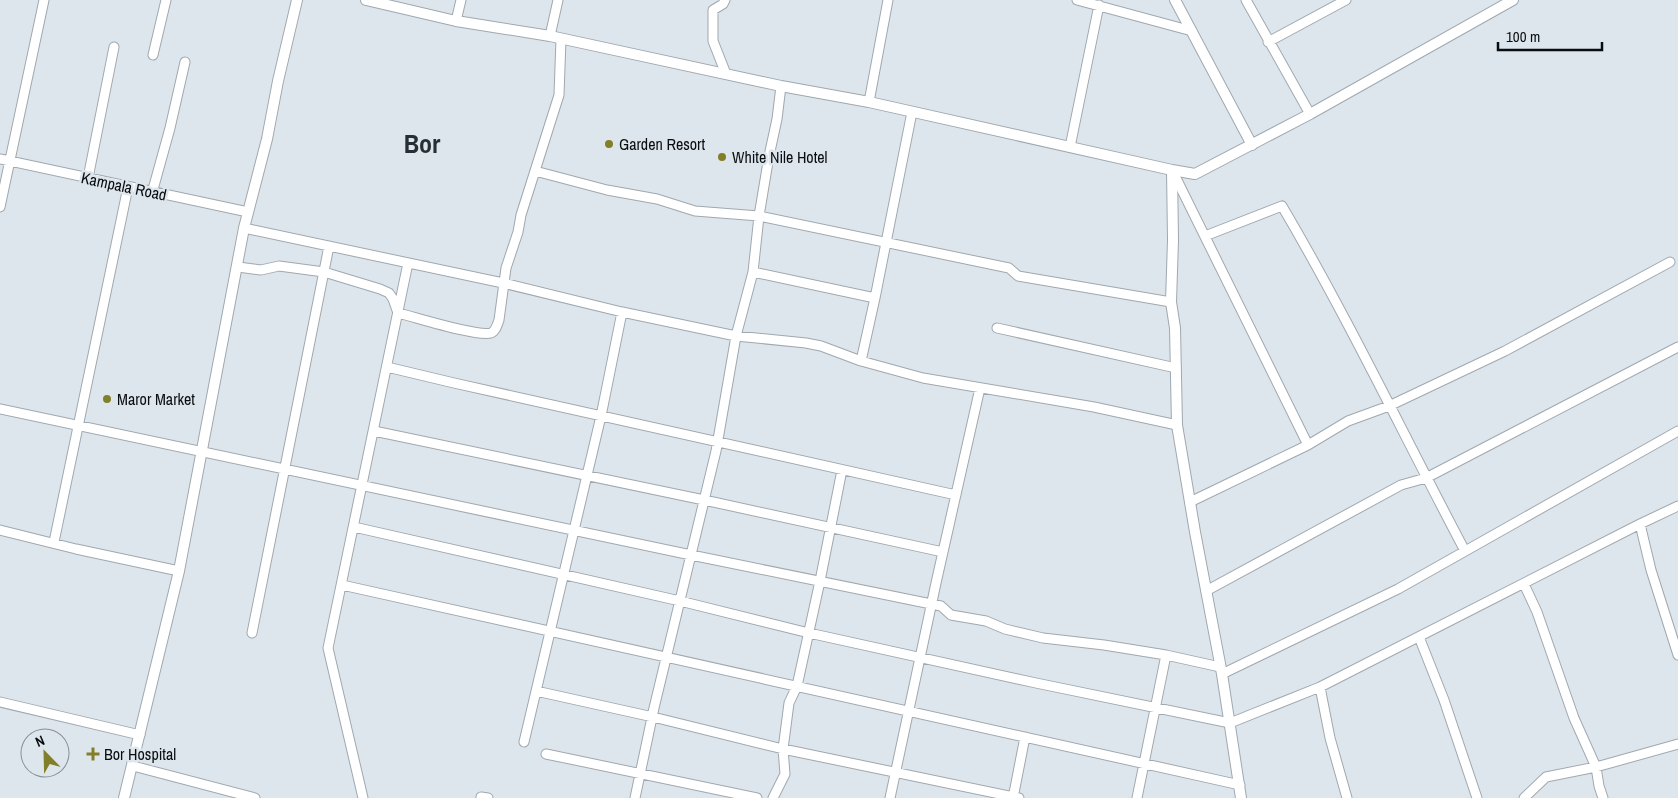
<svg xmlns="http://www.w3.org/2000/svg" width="1678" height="798" font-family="'Archivo Narrow',sans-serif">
  <rect width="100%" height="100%" fill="#dee6ed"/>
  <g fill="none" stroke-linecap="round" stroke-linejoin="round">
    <defs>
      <path id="minor" d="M 725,0 L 723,4 L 713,10 L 713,41 L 726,74
        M 1077,0 L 1192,31
        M 1246,0 L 1310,114
        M 456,21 L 461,0
        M 550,36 L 558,0
        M 1268,42 L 1346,0
        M 153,55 L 166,0
        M 869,102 L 888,0
        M 1070,147 L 1099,5
        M 0,159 L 248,212
        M 1172,170 L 1308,445
        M 535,171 L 607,190 L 657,199 L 695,211 L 759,216 L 1009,268 L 1018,276 L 1171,302
        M 88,178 L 114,47
        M 152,193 L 170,128 L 185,62
        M 0,207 L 44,0
        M 244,228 L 503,283 L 622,312 L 736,336 L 806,343 L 821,346 L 861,361 L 923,378 L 1094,407 L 1177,425
        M 1205,236 L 1282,206 C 1348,318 1404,436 1465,551
        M 238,267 L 261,270 L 279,266 L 324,272 L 380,289 L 389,293 L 393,299 L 398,313 C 415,317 477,337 491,333 C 496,331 497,325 499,320 L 506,268 L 518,232 L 521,215 L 559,95 L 561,39
        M 753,272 L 875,298
        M 997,328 L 1176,368
        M 861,361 L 875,298 L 912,112
        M 387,367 L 454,383 L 956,495
        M 0,409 L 691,555 L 941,606 L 951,615 L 986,621 L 1005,629 L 1043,638 L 1104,645 L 1166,655 L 1220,667
        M 374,431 L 704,500 L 943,552
        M 1190,502 L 1308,445 L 1348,421 L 1389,406 L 1505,351 L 1670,262
        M 1640,524 L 1651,570 L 1678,655
        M 354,527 L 680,601 L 809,633 L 1036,683 L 1230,723 L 1320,687 L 1640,524 L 1678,506
        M 0,530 L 76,549 L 179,571
        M 54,542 L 128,187
        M 1524,584 L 1537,612 L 1574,718 L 1596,767 L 1599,786 L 1603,798
        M 342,585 L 1240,785
        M 1206,591 L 1401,485 L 1426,478 L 1678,347
        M 252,633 L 329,246
        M 1419,637 L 1444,700 L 1477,798
        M 1222,674 L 1398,589 L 1678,431
        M 1320,687 L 1330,738 L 1347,798
        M 536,691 L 653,717 L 783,749 L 1019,798
        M 0,702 L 140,735
        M 524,742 L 601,416 L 622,312
        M 546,754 L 757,798
        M 133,766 L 255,798
        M 363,798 L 328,648 L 408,263
        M 481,798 L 481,797 L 488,798
        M 635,798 L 654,708 L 716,451 L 736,336 L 753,272 L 759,216 L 769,156 L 777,119 L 781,86
        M 773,798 L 785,774 L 783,749 L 789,703 L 797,686 L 820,581 L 842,470
        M 890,798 L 936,583 L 980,388
        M 1013,798 L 1025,737
        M 1137,798 L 1166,655
        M 1524,798 L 1546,777 L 1596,767 L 1678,744"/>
      <path id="tertiary" d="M 366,0 L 456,21 L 550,36 L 781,86 L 869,102 L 1172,170 L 1195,174 L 1310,114 L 1513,0
        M 1175,0 L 1252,145
        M 1172,170 L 1173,240 L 1171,302 L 1175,328 L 1177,425 L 1195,532 L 1222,674 L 1241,798
        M 124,798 L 179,571 L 244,228 L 267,139 L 278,81 L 297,0"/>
    </defs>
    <use href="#minor" stroke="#a0a8af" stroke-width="11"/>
    <use href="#tertiary" stroke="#a0a8af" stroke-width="12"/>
    <use href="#minor" stroke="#fff" stroke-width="9"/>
    <use href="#tertiary" stroke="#fff" stroke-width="10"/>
  </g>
  <g fill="#817f28" stroke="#dee6ed" stroke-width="2">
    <circle cx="609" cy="144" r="5"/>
    <circle cx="722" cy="157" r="5"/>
    <circle cx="107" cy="399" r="5"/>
    <path d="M90.5 746.5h5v5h5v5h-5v5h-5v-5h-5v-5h5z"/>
  </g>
  <g text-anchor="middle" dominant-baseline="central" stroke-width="5" stroke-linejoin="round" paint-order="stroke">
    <g font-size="16" fill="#0a0d0f" stroke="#dee6ed" text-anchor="start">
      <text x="619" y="144">Garden Resort</text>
      <text x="732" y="157">White Nile Hotel</text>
      <text x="117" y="399">Maror Market</text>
      <text x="104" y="754">Bor Hospital</text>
    </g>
    <g font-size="16" fill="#0a0d0f" stroke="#dee6ed">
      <text transform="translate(124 186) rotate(12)">Kampala Road</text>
    </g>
    <g font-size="26" font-weight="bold" fill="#282f34" stroke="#dee6ed">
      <text x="422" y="143">Bor</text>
    </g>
  </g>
  <g transform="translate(45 753) rotate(337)"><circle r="24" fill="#dee6ed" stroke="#898f94"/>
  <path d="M0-4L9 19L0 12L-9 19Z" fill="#817f28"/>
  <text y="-8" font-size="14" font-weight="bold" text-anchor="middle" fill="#0a0d0f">N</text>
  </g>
  <path d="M1498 42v8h104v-8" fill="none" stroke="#0a0d0f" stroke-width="2.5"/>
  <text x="1506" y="42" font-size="15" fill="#0a0d0f" stroke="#dee6ed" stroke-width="4" paint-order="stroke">100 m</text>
</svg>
